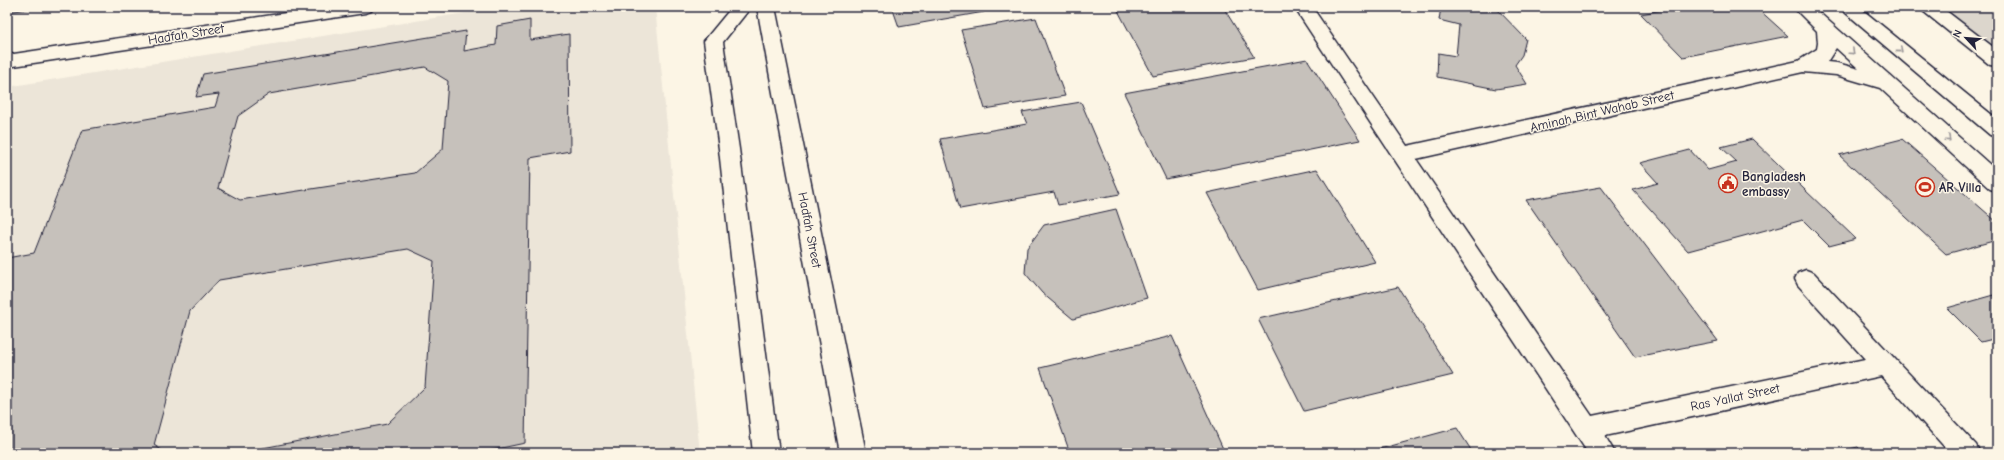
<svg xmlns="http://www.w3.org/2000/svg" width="2004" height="460" font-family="'Comic Neue',sans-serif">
  <rect width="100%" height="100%" fill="#fcf5e5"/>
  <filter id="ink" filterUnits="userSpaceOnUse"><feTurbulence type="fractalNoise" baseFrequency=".025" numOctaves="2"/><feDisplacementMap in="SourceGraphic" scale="8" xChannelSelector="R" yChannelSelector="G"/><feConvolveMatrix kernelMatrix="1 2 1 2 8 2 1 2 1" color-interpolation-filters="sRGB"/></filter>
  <g filter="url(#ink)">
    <path fill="#ece5d8" d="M 502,7 L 655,7 L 700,453 L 7,453 L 7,87 Z"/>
    <path fill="#dcd6cc" stroke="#7f7c84" d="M 1942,7 L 1997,7 L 1997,51 Z"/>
    <path fill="#c6c1bb" stroke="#22223b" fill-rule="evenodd" d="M 7,7 L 44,7 L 7,12 Z
      M 892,7 L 982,7 L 984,12 L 899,27 Z
      M 1116,7 L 1223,7 L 1254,57 L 1153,76 Z
      M 1441,7 L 1495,7 L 1526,39 L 1522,55 L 1515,65 L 1527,84 L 1496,89 L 1437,77 L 1438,53 L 1456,56 L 1459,25 L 1439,20 Z
      M 1678,7 L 1756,7 L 1788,36 L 1683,57 L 1641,14 Z
      M 1036,18 L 1065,96 L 985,109 L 961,30 Z
      M 530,20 L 530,40 L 569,34 L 570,151 L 530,158 L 525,443 L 478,453 L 237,453 L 387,424 L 425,387 L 434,261 L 408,249 L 219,280 L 190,311 L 154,445 L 166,453 L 7,453 L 7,258 L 34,253 L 82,130 L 215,107 L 219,94 L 196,97 L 203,74 L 466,31 L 464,51 L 496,45 L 497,26 ZM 425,67 L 448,81 L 443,149 L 415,173 L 240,200 L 218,188 L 238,116 L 269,94 Z
      M 1307,59 L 1360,140 L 1166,179 L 1124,93 Z
      M 1081,102 L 1120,194 L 1058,205 L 1054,192 L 960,209 L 940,139 L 1027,124 L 1022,112 Z
      M 1752,139 L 1856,239 L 1829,246 L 1803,220 L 1688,251 L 1633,190 L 1658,183 L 1640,163 L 1690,150 L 1708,170 L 1737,162 L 1721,147 Z
      M 1902,139 L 1997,222 L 1997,240 L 1946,254 L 1839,155 Z
      M 1317,169 L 1375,262 L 1258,290 L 1207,193 Z
      M 1601,187 L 1718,341 L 1635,357 L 1526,200 Z
      M 1116,209 L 1147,298 L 1073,319 L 1042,293 L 1025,273 L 1027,248 L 1044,225 Z
      M 1398,287 L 1453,375 L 1304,411 L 1258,319 Z
      M 1997,294 L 1997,338 L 1981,342 L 1947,308 Z
      M 1172,336 L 1224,451 L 1216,453 L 1070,453 L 1040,368 Z
      M 1457,428 L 1473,453 L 1365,453 Z
      M 1858,447 L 1864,453 L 1831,453 Z"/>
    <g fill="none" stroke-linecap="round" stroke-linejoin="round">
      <defs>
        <path id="minor" d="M 326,7 L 374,7 L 371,11 L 365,13 L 7,67 L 7,55 Z
          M 732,7 L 751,7 L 723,42 L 739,149 L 779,453 L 753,453 L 719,149 L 704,41 Z
          M 757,7 L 775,7 L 866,453 L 840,453 Z
          M 1294,7 L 1312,7 L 1407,146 L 1798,61 L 1817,49 L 1818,43 L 1817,31 L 1793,7 L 1813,7 L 1997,171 L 1997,191 L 1990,189 L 1880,88 L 1836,75 L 1803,72 L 1416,159 L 1592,416 L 1865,359 L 1798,285 L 1795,279 L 1798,273 L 1806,270 L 1814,273 L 1976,445 L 1980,453 L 1950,453 L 1881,376 L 1605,436 L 1615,453 L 1588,453 ZM 1836,48 L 1859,69 L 1837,63 L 1827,62 Z"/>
        <path id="major" d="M 1839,7 L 1859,7 L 1997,119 L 1997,137 L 1990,135 Z
          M 1920,7 L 1941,7 L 1997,50 L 1997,66 L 1990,65 L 1923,11 Z"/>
      </defs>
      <use href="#minor" stroke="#22223b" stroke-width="3"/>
      <use href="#major" stroke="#22223b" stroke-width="3"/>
      <use href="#minor" fill="#fcf5e5" fill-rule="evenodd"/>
      <use href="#major" fill="#fcf5e5" fill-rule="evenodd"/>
    </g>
    <defs><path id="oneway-chevron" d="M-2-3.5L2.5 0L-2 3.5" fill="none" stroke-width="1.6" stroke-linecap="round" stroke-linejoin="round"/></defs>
    <g stroke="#9a9698">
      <use href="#oneway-chevron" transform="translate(1900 50) rotate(40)"/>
      <use href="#oneway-chevron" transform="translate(1852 52) rotate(42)"/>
      <use href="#oneway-chevron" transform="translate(1948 139) rotate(42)"/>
    </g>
  </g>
  <defs>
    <symbol id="civic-ring" viewBox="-11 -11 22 22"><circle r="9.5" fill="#fcf5e5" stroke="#c8321e" stroke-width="1.5"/><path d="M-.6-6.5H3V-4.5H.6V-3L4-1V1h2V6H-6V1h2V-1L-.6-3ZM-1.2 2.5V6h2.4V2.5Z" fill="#c8321e"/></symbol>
    <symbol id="stadium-ring" viewBox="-11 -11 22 22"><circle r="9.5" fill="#fcf5e5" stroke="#c8321e" stroke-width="1.5"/><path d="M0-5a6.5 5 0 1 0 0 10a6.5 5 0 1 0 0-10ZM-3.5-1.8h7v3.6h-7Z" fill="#c8321e"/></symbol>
  </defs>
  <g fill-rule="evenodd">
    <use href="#civic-ring" x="1717" y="172" width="22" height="22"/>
    <use href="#stadium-ring" x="1914" y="176" width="22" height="22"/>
  </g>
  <g text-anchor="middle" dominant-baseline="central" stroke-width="3" stroke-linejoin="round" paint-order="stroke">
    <g font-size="13" fill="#22223b" stroke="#fcf5e5">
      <text transform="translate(186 34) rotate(-9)">Hadfah Street</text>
      <text transform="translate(1602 111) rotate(-13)">Aminah Bint Wahab Street</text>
      <text transform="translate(810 230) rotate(79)">Hadfah Street</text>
      <text transform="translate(1735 397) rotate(-12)">Ras Yallat Street</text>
    </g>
    <g font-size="13" font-weight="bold" fill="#22223b" stroke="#fcf5e5" text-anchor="start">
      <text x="1742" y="176">Bangladesh<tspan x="1742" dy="15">embassy</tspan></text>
      <text x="1939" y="187">AR Villa</text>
    </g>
  </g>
  <rect width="2004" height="460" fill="none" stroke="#fcf5e5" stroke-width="24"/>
  <rect x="12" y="12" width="1980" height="436" fill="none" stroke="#22223b" stroke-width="1.5" filter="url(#ink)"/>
  <g transform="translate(1966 38) rotate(296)" stroke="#fcf5e5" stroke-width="3" paint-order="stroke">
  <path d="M0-3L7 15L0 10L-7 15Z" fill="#22223b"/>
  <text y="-6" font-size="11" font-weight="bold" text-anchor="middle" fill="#22223b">N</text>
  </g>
</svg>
